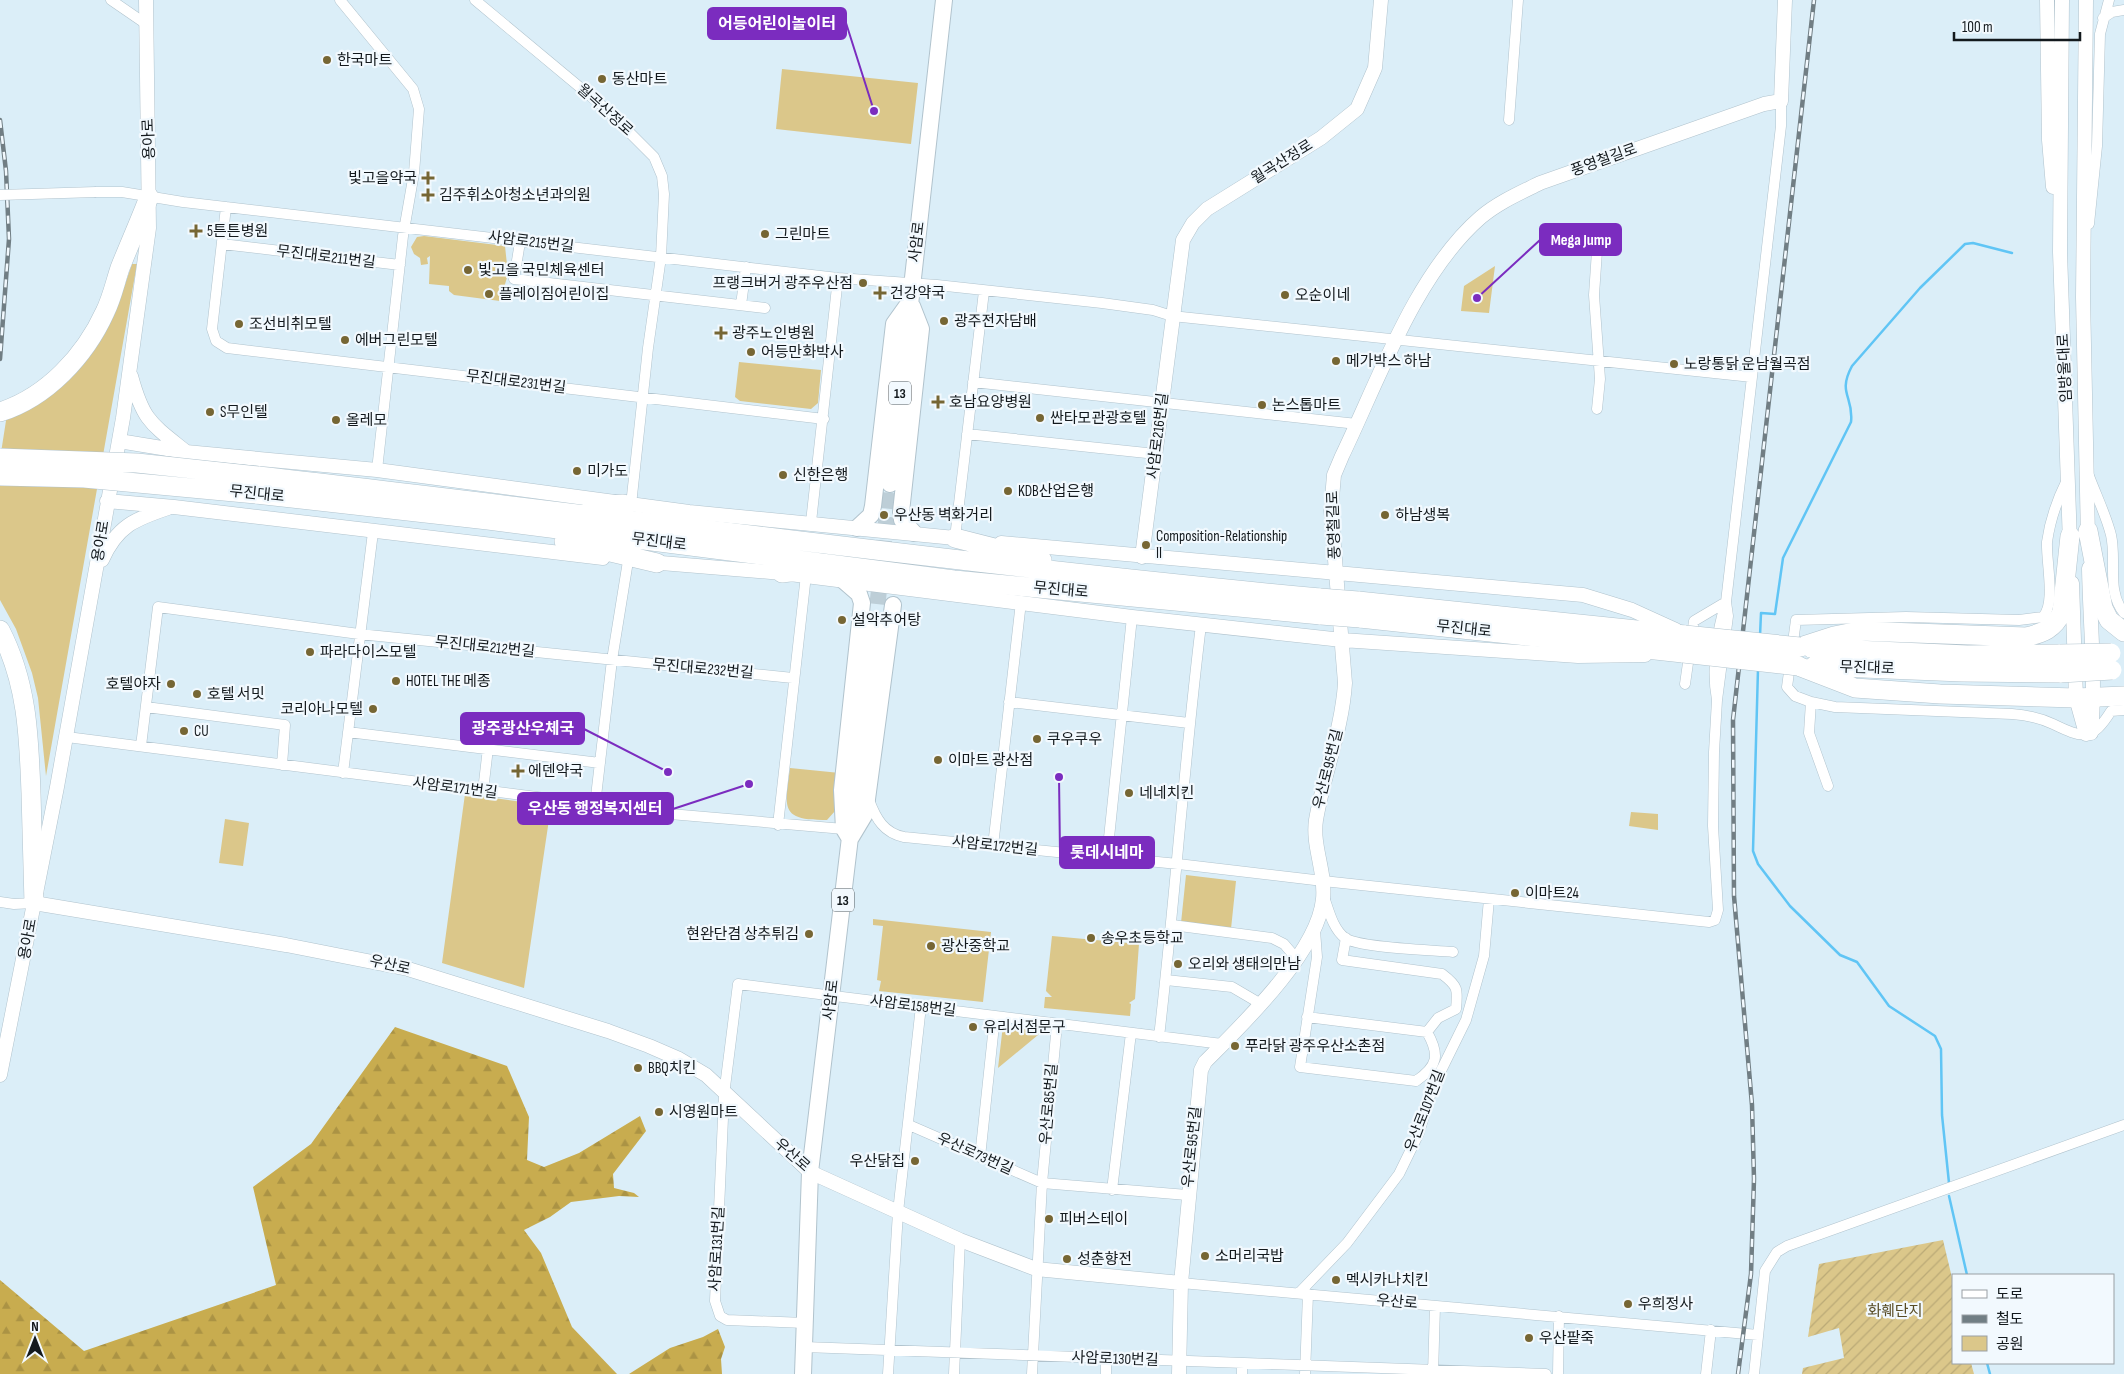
<svg xmlns="http://www.w3.org/2000/svg" width="2124" height="1374" font-family="'Sofia Sans Condensed','Noto Sans KR',sans-serif">
  <defs>
    <pattern id="forest-firs" width="22" height="20" patternUnits="userSpaceOnUse" patternTransform="scale(1.25)"><rect width="22" height="20" fill="#c8ac4f"/><path d="M5 1l3.5 6h-7zM16 11l3.5 6h-7z" fill="#ab9344"/></pattern>
    <pattern id="garden-furrows" width="10" height="10" patternUnits="userSpaceOnUse" patternTransform="scale(1.25)"><rect width="10" height="10" fill="#dbc78a"/><path d="M-1 1l2-2M0 10L10 0M9 11l2-2" fill="none" stroke="#ba7"/></pattern>
  </defs>
  <rect width="100%" height="100%" fill="#dbeef8"/>
  <path fill="url(#forest-firs)" d="M 395,1027 L 507,1066 L 529,1117 L 527,1160 L 544,1167 L 579,1153 L 640,1116 L 646,1131 L 613,1174 L 614,1188 L 634,1193 L 639,1197 L 619,1196 L 571,1202 L 550,1217 L 524,1230 L 541,1253 L 572,1327 L 617,1374 L 0,1374 L 0,1280 L 84,1351 L 276,1285 L 253,1187 L 311,1144 Z
    M 718,1329 L 725,1347 L 721,1359 L 722,1374 L 629,1374 L 670,1348 L 703,1337 Z"/>
  <path fill="#dbc78a" d="M 782,69 L 918,83 L 911,144 L 776,129 Z
    M 424,236 L 505,246 L 508,274 L 500,301 L 454,295 L 449,291 L 449,286 L 429,284 L 430,256 L 427,258 L 428,264 L 421,265 L 420,258 L 414,254 L 411,247 L 417,237 Z
    M 132,264 L 137,264 L 46,776 L 38,698 L 32,673 L 16,629 L 0,600 L 0,459 L 8,408 L 28,398 L 119,302 Z
    M 1495,266 L 1489,313 L 1461,311 L 1464,286 Z
    M 739,362 L 821,370 L 818,403 L 811,409 L 740,401 L 735,397 Z
    M 790,768 L 840,773 L 835,811 L 827,820 C 779,821 785,807 790,768 Z
    M 465,794 L 551,806 L 524,988 L 442,963 Z
    M 1631,812 L 1658,814 L 1658,830 L 1629,826 Z
    M 225,819 L 249,823 L 243,866 L 219,863 Z
    M 1186,875 L 1236,881 L 1231,929 L 1181,923 Z
    M 873,919 L 991,932 L 983,1002 L 879,991 L 881,981 L 877,980 L 883,926 L 873,925 Z
    M 1052,936 L 1139,944 L 1135,999 L 1129,1003 L 1131,1004 L 1130,1016 L 1044,1008 L 1045,997 L 1052,997 L 1046,991 Z
    M 1003,1025 L 1044,1030 L 998,1068 Z"/>
  <path fill="url(#garden-furrows)" d="M 1943,1240 L 1953,1282 L 1953,1363 L 1971,1363 L 1974,1374 L 1802,1374 L 1803,1368 L 1844,1358 L 1839,1328 L 1808,1337 L 1819,1264 Z"/>
  <g fill="none" stroke-linecap="round" stroke-linejoin="round">
    <path stroke="#60c5f5" stroke-width="2.5" d="M 1760,636 L 1761,613 L 1775,614 L 1783,558 L 1851,422 C 1854,396 1837,394 1852,366 L 1920,288 L 1965,244 L 1973,243 L 2012,253
      M 1758,669 L 1753,851 L 1758,864 L 1790,906 L 1840,955 L 1857,962 L 1889,1006 L 1935,1036 L 1941,1049 L 1942,1115 L 1949,1183
      M 1949,1196 L 1967,1275
      M 1987,1363 L 1990,1374"/>
    <path stroke="#bdced7" stroke-width="16" stroke-dasharray="16 8" stroke-linecap="butt" d="M 875,628 L 890,484"/>
    <defs>
      <path id="street" d="M 111,0 L 146,24
        M 340,0 L 413,89 L 419,109 L 414,173 L 403,236 L 377,470
        M 475,0 L 606,109 L 654,157 L 662,176 L 664,194 L 661,257 L 648,348 L 631,505
        M 2103,18 L 2112,12 L 2124,10
        M 1509,120 L 1518,0
        M 96,192 L 122,192 L 183,202 L 838,278 L 937,285 L 1102,303 L 1153,310 L 1172,316 L 1752,377
        M 226,207 L 212,329 L 216,341 L 227,348 L 824,419
        M 2089,224 L 2097,146 L 2100,34 L 2109,0
        M 1580,232 L 1597,251 L 1594,295 L 1600,379 L 1597,409
        M 520,242 L 514,279 L 765,308
        M 222,244 L 400,265
        M 741,305 L 746,267
        M 973,382 L 1357,424
        M 967,434 L 1156,454
        M 2089,476 C 2096,495 2106,515 2111,535 C 2117,561 2106,591 2124,613
        M 811,522 L 838,278
        M 955,538 L 984,291
        M 1685,684 L 1694,621 L 1726,602 L 1781,126 L 1781,101
        M 1009,702 L 1189,723
        M 1811,702 L 1795,696 L 1787,687 L 1796,620 L 1906,617 L 2019,620 L 2043,617 C 2056,603 2046,562 2047,542 C 2050,520 2057,500 2067,480
        M 146,707 L 285,725 L 282,765
        M 348,732 L 600,763
        M 67,737 L 670,814 L 844,829
        M 141,746 L 158,607 L 359,634 L 793,678
        M 343,773 L 373,532
        M 1828,786 L 1809,733 L 1811,702 L 1835,707 L 2012,714 C 2026,715 2040,718 2053,724 C 2082,738 2092,742 2111,711 L 2124,710
        M 483,791 L 488,748
        M 869,800 C 876,819 884,833 904,837 L 1178,864 L 1323,881 L 1709,922 L 1715,920 L 1718,910 L 1713,826 L 1714,752 L 1717,700 L 1728,616 L 1726,602 C 1717,631 1711,669 1717,700
        M 595,805 L 612,660 L 628,561
        M 778,825 L 806,575
        M 993,846 L 1021,602
        M 1107,857 L 1132,617
        M 1324,897 C 1329,911 1333,929 1345,938 C 1359,948 1432,950 1453,952
        M 0,902 L 14,904 L 34,903
        M 1172,925 L 1272,938 L 1284,944 L 1296,958
        M 1315,930 L 1317,957 L 1300,1067 L 1416,1081 C 1438,1066 1440,1055 1427,1032
        M 1166,980 L 1232,987 L 1261,1004
        M 1307,1017 L 1427,1032 L 1438,1018 L 1456,1009 C 1458,989 1458,986 1442,974 L 1342,960 L 1346,938
        M 1159,1037 C 1175,900 1184,762 1201,625
        M 909,1125 L 1042,1183 L 1187,1195
        M 980,1157 L 995,1016
        M 1112,1190 L 1131,1033
        M 1181,1283 L 1758,1335
        M 1299,1293 L 1347,1243 L 1399,1174 L 1419,1133 L 1432,1089 L 1466,1020 L 1484,956 L 1489,899
        M 805,1323 L 727,1320 L 720,1316 L 715,1301 L 724,1095 L 738,984 L 1222,1044
        M 804,1347 L 1546,1374
        M 888,1374 L 898,1212 L 921,1006
        M 954,1374 L 960,1240
        M 1032,1374 L 1042,1183 L 1057,1024
        M 1106,1374 L 1106,1358
        M 1242,1374 L 1242,1363
        M 1305,1374 L 1308,1294
        M 1433,1374 L 1435,1306
        M 1558,1374 L 1559,1316
        M 1706,1374 L 1711,1330
        M 1754,1374 L 1765,1271 L 1777,1252 L 1787,1246 L 2124,1125"/>
      <path id="secondary" d="M 2047,0 L 2049,140 L 2053,187
        M 2062,0 L 2060,252 L 2070,544
        M 2086,0 L 2083,297 L 2088,539
        M 131,376 C 143,420 150,423 185,451
        M 119,441 L 186,452 L 377,470 L 689,512 L 965,539
        M 107,501 L 174,507 L 603,558
        M 1001,543 L 1583,595 L 1632,610 L 1676,630
        M 1142,557 L 1183,240 L 1193,223 L 1207,209 L 1321,138 L 1357,109 L 1375,68 L 1381,0
        M 102,560 C 117,526 135,519 168,508
        M 649,562 L 782,573 L 1132,617 L 1342,640 L 1578,656 L 1645,655
        M 2089,568 C 2090,623 2096,678 2091,733
        M 2072,583 L 2076,698 L 2086,734
        M 34,903 L 286,945 L 408,969 L 608,1031 L 649,1046 L 679,1059 L 706,1075 L 810,1172 L 960,1240 L 1036,1269 L 1181,1283
        M 0,1075 L 57,787 L 123,418 L 149,228 L 146,0
        M 1179,1374 L 1181,1283 L 1201,1070 L 1205,1062 C 1243,1024 1318,952 1323,899 C 1326,872 1312,846 1316,820 C 1324,773 1342,730 1345,683 L 1331,510 L 1334,475 L 1342,456 C 1379,379 1416,273 1481,217 C 1499,202 1520,193 1540,183 L 1764,104 L 1781,101 L 1785,0"/>
      <path id="primary" d="M 912,306 L 921,329 L 901,512 L 902,520 L 914,533
        M 890,484 L 944,0
        M 857,528 L 871,515 L 873,506 L 894,324 L 909,303
        M 844,581 L 859,594 L 862,603 L 842,790 L 844,829 L 850,839 L 865,814 L 893,605
        M 803,1374 L 810,1172 L 875,628"/>
      <path id="highway" d="M 0,412 C 47,397 85,356 105,312 C 112,298 115,283 120,268 C 129,245 140,221 149,197
        M 258,476 C 612,516 965,565 1320,598
        M 256,494 L 488,520 L 954,580 L 1321,615
        M 592,506 L 623,504
        M 2088,531 L 2103,608 L 2109,620 L 2124,632
        M 955,538 L 1042,560
        M 564,541 L 657,563
        M 782,573 L 812,569
        M 1358,601 L 1685,635
        M 1360,618 L 1683,653
        M 0,630 C 27,682 29,735 31,793 C 32,829 33,866 34,903
        M 1800,647 L 1834,636 L 1859,631 L 2026,637 C 2043,633 2054,629 2062,612 L 2070,536
        M 1811,648 L 1967,655 L 2060,654
        M 1798,666 L 1855,688 L 1940,694 L 2076,698 L 2124,696
        M 1814,666 L 1962,672 L 2061,673"/>
    </defs>
    <use href="#street" stroke="#b1c3cd" stroke-width="11"/>
    <use href="#secondary" stroke="#b1c3cd" stroke-width="15"/>
    <use href="#primary" stroke="#b1c3cd" stroke-width="18"/>
    <use href="#highway" stroke="#b1c3cd" stroke-width="20"/>
    <use href="#street" stroke="#fff" stroke-width="10"/>
    <use href="#secondary" stroke="#fff" stroke-width="14"/>
    <use href="#primary" stroke="#fff" stroke-width="16"/>
    <use href="#highway" stroke="#fff" stroke-width="19"/>
    <defs>
      <path id="rail" d="M 0,120 L 6,171 L 9,239 L 0,359
        M 1738,1374 L 1751,1274 L 1754,1179 L 1752,1105 L 1734,896 L 1733,720 L 1814,0"/>
    </defs>
    <use href="#rail" stroke="#717e84" stroke-width="4.5"/>
    <use href="#rail" stroke="#f2f9fe" stroke-width="2.5" stroke-dasharray="8" stroke-linecap="butt"/>
    <defs>
      <path id="street-bridge" d="M 0,195 L 96,192"/>
      <path id="highway-bridge" d="M 0,458 L 137,463 L 258,476
        M 0,476 L 84,478 L 256,494
        M 1320,598 L 1358,601
        M 1321,615 L 1360,618
        M 1685,635 L 1800,647
        M 1683,653 L 1798,666
        M 2060,654 L 2111,653
        M 2061,673 L 2112,670"/>
    </defs>
    <use href="#street-bridge" stroke="#b1c3cd" stroke-width="11" stroke-linecap="butt"/>
    <use href="#highway-bridge" stroke="#b1c3cd" stroke-width="20" stroke-linecap="butt"/>
    <use href="#street-bridge" stroke="#fff" stroke-width="10"/>
    <use href="#highway-bridge" stroke="#fff" stroke-width="19"/>
  </g>
  <g fill="#766634" stroke="#f2f9fe" stroke-width="2">
    <circle cx="327" cy="60" r="5"/>
    <circle cx="602" cy="79" r="5"/>
    <path d="M425.5 170.5h5v5h5v5h-5v5h-5v-5h-5v-5h5z"/>
    <path d="M425.5 187.5h5v5h5v5h-5v5h-5v-5h-5v-5h5z"/>
    <path d="M193.5 223.5h5v5h5v5h-5v5h-5v-5h-5v-5h5z"/>
    <circle cx="765" cy="234" r="5"/>
    <circle cx="468" cy="270" r="5"/>
    <circle cx="863" cy="283" r="5"/>
    <path d="M877.5 285.5h5v5h5v5h-5v5h-5v-5h-5v-5h5z"/>
    <circle cx="489" cy="294" r="5"/>
    <circle cx="1285" cy="295" r="5"/>
    <circle cx="944" cy="321" r="5"/>
    <circle cx="239" cy="324" r="5"/>
    <path d="M718.5 325.5h5v5h5v5h-5v5h-5v-5h-5v-5h5z"/>
    <circle cx="345" cy="340" r="5"/>
    <circle cx="751" cy="352" r="5"/>
    <circle cx="1336" cy="361" r="5"/>
    <circle cx="1674" cy="364" r="5"/>
    <path d="M935.5 394.5h5v5h5v5h-5v5h-5v-5h-5v-5h5z"/>
    <circle cx="1262" cy="405" r="5"/>
    <circle cx="210" cy="412" r="5"/>
    <circle cx="1040" cy="418" r="5"/>
    <circle cx="336" cy="420" r="5"/>
    <circle cx="577" cy="471" r="5"/>
    <circle cx="783" cy="475" r="5"/>
    <circle cx="1008" cy="491" r="5"/>
    <circle cx="884" cy="515" r="5"/>
    <circle cx="1385" cy="515" r="5"/>
    <circle cx="1146" cy="545" r="5"/>
    <circle cx="842" cy="620" r="5"/>
    <circle cx="310" cy="652" r="5"/>
    <circle cx="396" cy="681" r="5"/>
    <circle cx="171" cy="684" r="5"/>
    <circle cx="197" cy="694" r="5"/>
    <circle cx="373" cy="709" r="5"/>
    <circle cx="184" cy="731" r="5"/>
    <circle cx="1037" cy="739" r="5"/>
    <circle cx="938" cy="760" r="5"/>
    <path d="M515.5 763.5h5v5h5v5h-5v5h-5v-5h-5v-5h5z"/>
    <circle cx="1129" cy="793" r="5"/>
    <circle cx="1515" cy="893" r="5"/>
    <circle cx="809" cy="934" r="5"/>
    <circle cx="1091" cy="938" r="5"/>
    <circle cx="931" cy="946" r="5"/>
    <circle cx="1178" cy="964" r="5"/>
    <circle cx="973" cy="1027" r="5"/>
    <circle cx="1235" cy="1046" r="5"/>
    <circle cx="638" cy="1068" r="5"/>
    <circle cx="659" cy="1112" r="5"/>
    <circle cx="915" cy="1161" r="5"/>
    <circle cx="1049" cy="1219" r="5"/>
    <circle cx="1205" cy="1256" r="5"/>
    <circle cx="1067" cy="1259" r="5"/>
    <circle cx="1336" cy="1280" r="5"/>
    <circle cx="1628" cy="1304" r="5"/>
    <circle cx="1529" cy="1338" r="5"/>
  </g>
  <g text-anchor="middle" dominant-baseline="central" stroke-width="4.5" stroke-linejoin="round" paint-order="stroke">
    <g fill="#f2f9fe" stroke="#565c60" stroke-width="1">
      <rect x="889" y="381.5" width="22" height="23" rx="4"/>
      <rect x="832" y="888.5" width="22" height="23" rx="4"/>
    </g>
    <g font-size="14" font-weight="bold" fill="#13191d">
      <text x="900" y="393">13</text>
      <text x="843" y="900">13</text>
    </g>
    <g font-size="15" fill="#13191d" stroke="#f2f9fe" text-anchor="start">
      <text x="337" y="60">한국마트</text>
      <text x="612" y="79">동산마트</text>
      <text x="417" y="178" text-anchor="end">빛고을약국</text>
      <text x="439" y="195">김주휘소아청소년과의원</text>
      <text x="207" y="231">5튼튼병원</text>
      <text x="775" y="234">그린마트</text>
      <text x="478" y="270">빛고을 국민체육센터</text>
      <text x="853" y="283" text-anchor="end">프랭크버거 광주우산점</text>
      <text x="890" y="293">건강약국</text>
      <text x="499" y="294">플레이짐어린이집</text>
      <text x="1295" y="295">오순이네</text>
      <text x="954" y="321">광주전자담배</text>
      <text x="249" y="324">조선비취모텔</text>
      <text x="732" y="333">광주노인병원</text>
      <text x="355" y="340">에버그린모텔</text>
      <text x="761" y="352">어등만화박사</text>
      <text x="1346" y="361">메가박스 하남</text>
      <text x="1684" y="364">노랑통닭 운남월곡점</text>
      <text x="949" y="402">호남요양병원</text>
      <text x="1272" y="405">논스톱마트</text>
      <text x="220" y="412">S무인텔</text>
      <text x="1050" y="418">싼타모관광호텔</text>
      <text x="346" y="420">올레모</text>
      <text x="587" y="471">미가도</text>
      <text x="793" y="475">신한은행</text>
      <text x="1018" y="491">KDB산업은행</text>
      <text x="894" y="515">우산동 벽화거리</text>
      <text x="1395" y="515">하남생복</text>
      <text x="1156" y="536">Composition-Relationship<tspan x="1156" dy="17">II</tspan></text>
      <text x="852" y="620">설악추어탕</text>
      <text x="320" y="652">파라다이스모텔</text>
      <text x="406" y="681">HOTEL THE 메종</text>
      <text x="161" y="684" text-anchor="end">호텔야자</text>
      <text x="207" y="694">호텔 서밋</text>
      <text x="363" y="709" text-anchor="end">코리아나모텔</text>
      <text x="194" y="731">CU</text>
      <text x="1047" y="739">쿠우쿠우</text>
      <text x="948" y="760">이마트 광산점</text>
      <text x="528" y="771">에덴약국</text>
      <text x="1139" y="793">네네치킨</text>
      <text x="1525" y="893">이마트24</text>
      <text x="799" y="934" text-anchor="end">현완단겸 상추튀김</text>
      <text x="1101" y="938">송우초등학교</text>
      <text x="941" y="946">광산중학교</text>
      <text x="1188" y="964">오리와 생태의만남</text>
      <text x="983" y="1027">유리서점문구</text>
      <text x="1245" y="1046">푸라닭 광주우산소촌점</text>
      <text x="648" y="1068">BBQ치킨</text>
      <text x="669" y="1112">시영원마트</text>
      <text x="905" y="1161" text-anchor="end">우산닭집</text>
      <text x="1059" y="1219">피버스테이</text>
      <text x="1215" y="1256">소머리국밥</text>
      <text x="1077" y="1259">성춘향전</text>
      <text x="1346" y="1280">멕시카나치킨</text>
      <text x="1638" y="1304">우희정사</text>
      <text x="1539" y="1338">우산팥죽</text>
    </g>
    <g font-size="15" fill="#13191d" stroke="#f2f9fe">
      <text transform="translate(605 110) rotate(42)">월곡산정로</text>
      <text transform="translate(149 139) rotate(-92)">용아로</text>
      <text transform="translate(1604 160) rotate(-20)">풍영철길로</text>
      <text transform="translate(1282 162) rotate(-32)">월곡산정로</text>
      <text transform="translate(531 242) rotate(7)">사암로215번길</text>
      <text transform="translate(917 242) rotate(-83)">사암로</text>
      <text transform="translate(326 257) rotate(7)">무진대로211번길</text>
      <text transform="translate(2065 368) rotate(-93)">임방울대로</text>
      <text transform="translate(516 382) rotate(7)">무진대로231번길</text>
      <text transform="translate(1158 436) rotate(-83)">사암로216번길</text>
      <text transform="translate(257 494) rotate(6)">무진대로</text>
      <text transform="translate(1334 525) rotate(-92)">풍영철길로</text>
      <text transform="translate(101 541) rotate(-81)">용아로</text>
      <text transform="translate(659 542) rotate(7)">무진대로</text>
      <text transform="translate(1061 590) rotate(5)">무진대로</text>
      <text transform="translate(1464 629) rotate(6)">무진대로</text>
      <text transform="translate(485 647) rotate(6)">무진대로212번길</text>
      <text transform="translate(1867 668) rotate(2)">무진대로</text>
      <text transform="translate(703 669) rotate(5)">무진대로232번길</text>
      <text transform="translate(1328 769) rotate(-76)">우산로95번길</text>
      <text transform="translate(455 788) rotate(7)">사암로171번길</text>
      <text transform="translate(995 846) rotate(6)">사암로172번길</text>
      <text transform="translate(28 939) rotate(-80)">용아로</text>
      <text transform="translate(390 965) rotate(13)">우산로</text>
      <text transform="translate(831 1000) rotate(-83)">사암로</text>
      <text transform="translate(913 1006) rotate(7)">사암로158번길</text>
      <text transform="translate(1049 1104) rotate(-85)">우산로85번길</text>
      <text transform="translate(1425 1111) rotate(-69)">우산로107번길</text>
      <text transform="translate(1192 1147) rotate(-84)">우산로95번길</text>
      <text transform="translate(975 1154) rotate(24)">우산로73번길</text>
      <text transform="translate(792 1155) rotate(41)">우산로</text>
      <text transform="translate(717 1249) rotate(-87)">사암로131번길</text>
      <text transform="translate(1397 1302) rotate(5)">우산로</text>
      <text transform="translate(1115 1359) rotate(2)">사암로130번길</text>
    </g>
    <g font-size="15" fill="#584c25" stroke="#f2f9fe">
      <text x="1895" y="1311">화훼단지</text>
    </g>
  </g>
  <path fill="none" stroke="#7b2cbf" stroke-width="2" d="M874 111L846 23M1477 298L1540 240M668 772L584 729M749 784L673 809M1059 777L1060 853"/>
  <g fill="#7b2cbf" stroke="#f2f9fe" stroke-width="2">
    <circle cx="874" cy="111" r="5"/>
    <circle cx="1477" cy="298" r="5"/>
    <circle cx="668" cy="772" r="5"/>
    <circle cx="749" cy="784" r="5"/>
    <circle cx="1059" cy="777" r="5"/>
  </g>
  <g fill="#7b2cbf" stroke="#7b2cbf" stroke-width="2">
    <rect x="708" y="8" width="138" height="31" rx="5"/>
    <rect x="1540" y="224" width="81" height="31" rx="5"/>
    <rect x="461" y="713" width="123" height="31" rx="5"/>
    <rect x="518" y="793" width="155" height="31" rx="5"/>
    <rect x="1060" y="837" width="94" height="31" rx="5"/>
  </g>
  <g font-size="16" text-anchor="middle" font-weight="bold" fill="#fff">
    <text x="777" y="29">어등어린이놀이터</text>
    <text x="1581" y="245">Mega Jump</text>
    <text x="523" y="734">광주광산우체국</text>
    <text x="595" y="814">우산동 행정복지센터</text>
    <text x="1107" y="858">롯데시네마</text>
  </g>
  <rect x="1952" y="1274" width="162" height="90" fill="#f2f9fe" stroke="#999fa4"/>
  <rect x="1962" y="1290" width="25" height="8" fill="#ffffff" stroke="#999fa4"/>
  <text x="1996" y="1299" font-size="15" fill="#13191d">도로</text>
  <rect x="1962" y="1315" width="25" height="8" fill="#717e84" stroke="#999fa4"/>
  <text x="1996" y="1324" font-size="15" fill="#13191d">철도</text>
  <rect x="1962" y="1336" width="25" height="15" fill="#dbc78a" stroke="#999fa4"/>
  <text x="1996" y="1349" font-size="15" fill="#13191d">공원</text>
  <g transform="translate(35 1339)" stroke="#f2f9fe" stroke-width="4" paint-order="stroke">
  <path d="M0-4L9 19L0 12L-9 19Z" fill="#13191d"/>
  <text y="-8" font-size="14" font-weight="bold" text-anchor="middle" fill="#13191d">N</text>
  </g>
  <path d="M1954 32v8h126v-8" fill="none" stroke="#13191d" stroke-width="2.5"/>
  <text x="1962" y="32" font-size="15" fill="#13191d" stroke="#f2f9fe" stroke-width="4" paint-order="stroke">100 m</text>
</svg>
